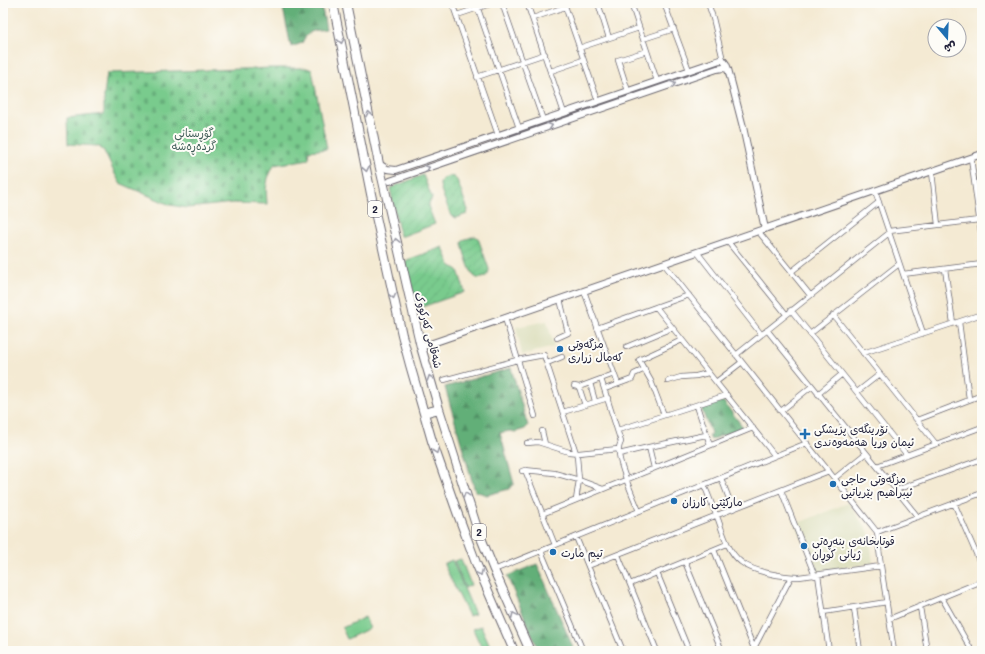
<svg xmlns="http://www.w3.org/2000/svg" width="985" height="654" font-family="Mali,'Playpen Sans Arabic',sans-serif">
  <defs>
    <pattern id="grass-tufts" width="24" height="20" patternUnits="userSpaceOnUse"><rect width="24" height="20" fill="#79cb8d"/><path d="M3 7l-1-3M5 7V3M7 7l1-3M15 17l-1-3M17 17v-4M19 17l1-3" fill="none" stroke="#68ae7b"/></pattern>
    <pattern id="forest-firs" width="22" height="20" patternUnits="userSpaceOnUse"><rect width="22" height="20" fill="#62af78"/><path d="M5 1l3.5 6h-7zM16 11l3.5 6h-7z" fill="#508e64"/></pattern>
    <pattern id="cemetery-stones" width="16" height="16" patternUnits="userSpaceOnUse"><rect width="16" height="16" fill="#79cb8d"/><path d="M2 7V4a2 2 0 0 1 4 0v3zM10 15v-3a2 2 0 0 1 4 0v3z" fill="#68ae7b"/></pattern>
    <pattern id="garden-furrows" width="10" height="10" patternUnits="userSpaceOnUse"><rect width="10" height="10" fill="#79cb8d"/><path d="M-1 1l2-2M0 10L10 0M9 11l2-2" fill="none" stroke="#68ae7b"/></pattern>
  </defs>
  <rect width="100%" height="100%" fill="#fdfcf7"/>
  <filter id="ink" filterUnits="userSpaceOnUse"><feTurbulence type="fractalNoise" baseFrequency=".025" numOctaves="2"/><feDisplacementMap in="SourceGraphic" scale="8" xChannelSelector="R" yChannelSelector="G"/><feConvolveMatrix kernelMatrix="1 2 1 2 8 2 1 2 1" color-interpolation-filters="sRGB"/></filter>
  <filter id="wash" filterUnits="userSpaceOnUse"><feTurbulence type="fractalNoise" baseFrequency=".012" numOctaves="4" result="noise"/><feDisplacementMap in="SourceGraphic" scale="16" xChannelSelector="R" yChannelSelector="G"/><feGaussianBlur stdDeviation="0.9" result="paint"/><feColorMatrix in="noise" values="0 0 0 0 0 0 0 0 0 0 0 0 0 0 0 0 0 1.4 0 .05"/><feComposite in="paint" operator="in"/></filter>
  <g filter="url(#wash)">
    <rect width="100%" height="100%" fill="#f4ead3"/>
    <path fill="#dcdebc" d="M 547,321 L 554,347 L 522,355 L 516,327 Z
      M 848,503 L 869,532 L 873,563 L 816,572 L 796,524 Z"/>
    <path fill="url(#grass-tufts)" stroke="#4e7664" d="M 461,559 L 471,585 L 465,588 L 454,561 Z
      M 452,560 L 475,614 L 469,616 L 444,565 L 445,563 Z
      M 481,626 L 492,650 L 490,651 L 483,651 L 473,629 Z"/>
    <path fill="url(#forest-firs)" stroke="#42685a" d="M 282,3 L 321,3 L 326,29 C 313,31 308,30 302,43 L 291,47 Z
      M 511,368 L 528,426 L 525,429 L 515,432 L 510,431 L 500,433 L 514,484 L 512,485 L 509,489 L 487,495 L 475,491 L 445,387 Z
      M 723,401 L 743,427 L 711,440 L 709,436 L 711,433 L 701,408 Z
      M 537,564 L 573,647 L 563,651 L 539,651 L 507,576 Z"/>
    <path fill="url(#cemetery-stones)" stroke="#4e7664" d="M 273,68 L 307,68 L 312,70 L 327,149 L 308,151 L 309,159 L 274,165 L 268,178 L 266,189 L 267,204 L 233,203 L 187,208 L 170,205 L 120,183 L 115,174 L 104,151 L 98,146 L 68,144 L 67,118 L 104,114 L 104,95 L 107,73 L 143,72 Z"/>
    <path fill="url(#garden-furrows)" stroke="#4e7664" d="M 423,175 L 432,198 L 428,206 L 435,224 L 403,236 L 400,236 L 390,188 Z
      M 449,176 L 454,177 L 457,180 L 468,210 L 467,214 L 455,218 L 452,216 C 449,210 440,190 440,184 C 441,179 445,177 449,176 Z
      M 475,236 L 478,238 L 489,269 C 489,273 487,277 482,278 C 479,279 476,278 474,276 C 470,272 463,250 462,243 L 463,240 Z
      M 443,247 L 450,265 L 458,270 L 465,292 L 416,309 L 405,262 L 407,260 Z"/>
    <path fill="#79cb8d" stroke="#4e7664" d="M 365,617 L 370,628 L 347,639 L 342,628 Z"/>
  </g>
  <g filter="url(#ink)">
    <g fill="none" stroke-linecap="round" stroke-linejoin="round">
      <defs>
        <path id="minor" d="M 452,3 L 498,135
          M 476,3 L 519,128
          M 502,3 L 543,120
          M 527,3 L 564,113
          M 564,3 L 598,101
          M 598,3 L 609,38
          M 631,3 L 657,81
          M 664,3 L 689,70
          M 708,3 L 713,18 L 723,60
          M 457,15 L 493,3
          M 533,18 L 565,7
          M 643,39 L 674,29
          M 579,48 L 639,28
          M 551,71 L 583,60
          M 477,77 L 545,54
          M 628,91 L 618,60 L 647,51
          M 971,158 L 982,240
          M 932,172 L 938,225
          M 875,191 L 923,333
          M 758,231 L 810,295
          M 889,231 L 979,220
          M 728,242 L 786,314
          M 697,252 L 761,334
          M 664,264 L 877,532 L 881,566 L 894,651
          M 945,269 L 953,323
          M 791,272 L 879,202
          M 903,274 L 982,264
          M 584,291 L 618,384
          M 656,307 L 775,456
          M 791,310 L 907,455
          M 833,315 L 936,444
          M 505,318 L 535,416
          M 959,322 L 969,399
          M 597,328 L 689,295
          M 767,330 L 918,517
          M 810,334 L 899,264
          M 557,338 L 568,333 L 560,299
          M 626,347 L 672,328
          M 863,353 L 982,314
          M 736,355 L 889,233
          M 547,363 L 562,357
          M 601,379 L 621,442 C 620,444 619,446 619,448 C 616,459 634,499 639,511
          M 444,380 L 517,360 L 544,355 L 577,456 L 579,480 L 576,500
          M 668,381 L 681,377 L 696,376 L 708,373
          M 716,382 L 742,362
          M 590,383 L 595,401
          M 574,386 L 579,387 L 614,374
          M 579,387 L 585,405
          M 605,389 L 632,379 L 634,374 L 645,369
          M 857,392 L 880,374
          M 818,394 L 842,374
          M 697,406 L 710,445
          M 781,411 L 812,386
          M 563,412 L 608,398
          M 664,415 L 651,381 L 639,360 L 682,340
          M 917,420 L 982,395
          M 618,430 L 727,395
          M 542,431 L 545,444
          M 527,443 L 538,442 L 569,452 L 579,453 L 618,449
          M 649,447 L 654,468
          M 619,454 L 649,447 L 706,435
          M 877,466 L 982,427
          M 525,470 L 555,545
          M 522,471 L 525,470 L 554,473 L 579,480 L 603,489
          M 721,478 L 733,509
          M 835,478 L 866,453
          M 704,485 C 709,496 713,508 718,519 C 723,533 728,552 741,562 C 753,572 783,577 799,577 L 881,566
          M 781,490 L 815,576
          M 896,490 L 982,459
          M 954,503 L 982,567
          M 542,514 L 753,428
          M 877,532 L 982,493
          M 576,537 L 623,651
          M 714,550 L 755,651
          M 541,551 L 583,651
          M 618,555 L 657,651
          M 685,562 L 722,651
          M 588,566 L 829,471
          M 494,570 L 807,443
          M 657,573 L 689,651
          M 818,575 L 829,651
          M 630,584 L 727,544
          M 942,598 L 972,651
          M 920,607 L 927,651
          M 854,608 L 860,651
          M 823,612 L 887,602
          M 889,619 L 982,581
          M 754,648 L 791,577"/>
        <path id="tertiary" d="M 379,164 L 387,169 L 396,170 L 720,60 L 723,60 L 726,64 L 728,69 L 743,127 L 765,229
          M 390,181 L 717,69 L 723,68 L 728,69
          M 421,347 L 982,154"/>
        <path id="trunk" d="M 333,3 L 371,194 L 402,335 L 410,365 L 432,441 L 457,512 L 476,563 L 514,651
          M 346,3 L 379,164 L 421,347 L 439,409 L 477,528 L 494,570 L 530,651
          M 424,413 L 439,409"/>
      </defs>
      <use href="#minor" stroke="#6c6870" stroke-width="6"/>
      <use href="#tertiary" stroke="#6c6870" stroke-width="8"/>
      <use href="#trunk" stroke="#6c6870" stroke-width="10"/>
      <use href="#minor" stroke="#fff" stroke-width="4.5"/>
      <use href="#tertiary" stroke="#fff" stroke-width="6"/>
      <use href="#trunk" stroke="#fff" stroke-width="8"/>
    </g>
    <defs><path id="oneway-chevron" d="M-2-3.5L2.5 0L-2 3.5" fill="none" stroke-width="1.6" stroke-linecap="round" stroke-linejoin="round"/></defs>
    <g stroke="#9c9ca7">
      <use href="#oneway-chevron" transform="translate(341 41) rotate(79)"/>
      <use href="#oneway-chevron" transform="translate(673 84) rotate(-19)"/>
      <use href="#oneway-chevron" transform="translate(369 114) rotate(-101)"/>
      <use href="#oneway-chevron" transform="translate(550 126) rotate(-19)"/>
      <use href="#oneway-chevron" transform="translate(427 168) rotate(-19)"/>
      <use href="#oneway-chevron" transform="translate(366 169) rotate(79)"/>
      <use href="#oneway-chevron" transform="translate(396 241) rotate(-102)"/>
      <use href="#oneway-chevron" transform="translate(393 296) rotate(77)"/>
      <use href="#oneway-chevron" transform="translate(430 378) rotate(-107)"/>
      <use href="#oneway-chevron" transform="translate(436 451) rotate(71)"/>
      <use href="#oneway-chevron" transform="translate(466 495) rotate(-108)"/>
      <use href="#oneway-chevron" transform="translate(480 573) rotate(66)"/>
      <use href="#oneway-chevron" transform="translate(514 615) rotate(-114)"/>
    </g>
  </g>
  <g fill="#1f6fb2" stroke="#fdfcf7" stroke-width="1.5">
    <circle cx="560" cy="349" r="4"/>
    <path d="M803 428h4v4h4v4h-4v4h-4v-4h-4v-4h4z"/>
    <circle cx="833" cy="484" r="4"/>
    <circle cx="674" cy="501" r="4"/>
    <circle cx="804" cy="546" r="4"/>
    <circle cx="553" cy="552" r="4"/>
  </g>
  <g text-anchor="middle" dominant-baseline="central" stroke-width="4" stroke-linejoin="round" paint-order="stroke">
    <g fill="#fdfcf7" stroke="#646373" stroke-width="1">
      <rect x="368" y="201" width="14" height="16" rx="3"/>
      <rect x="472" y="524" width="14" height="16" rx="3"/>
    </g>
    <g font-size="10" font-weight="bold" fill="#22223b">
      <text x="375" y="209">2</text>
      <text x="479" y="532">2</text>
    </g>
    <g font-size="11" fill="#405d58" stroke="#fdfcf7">
      <text x="194" y="132">گۆڕستانی<tspan x="194" dy="13">گردەڕەشە</tspan></text>
    </g>
    <g font-size="11" fill="#22223b" stroke="#fdfcf7">
      <text transform="translate(429 330) rotate(75)">شەقامی کەرکووک</text>
    </g>
    <g font-size="11" fill="#22223b" stroke="#fdfcf7" text-anchor="start">
      <text x="568" y="343">مزگەوتی<tspan x="568" dy="13">کەمال زراری</tspan></text>
      <text x="814" y="428">نۆرینگەی پزیشکی<tspan x="814" dy="13">ئیمان وریا هەمەوەندی</tspan></text>
      <text x="841" y="478">مزگەوتی حاجی<tspan x="841" dy="13">ئیبراهیم بێریاتیی</tspan></text>
      <text x="682" y="501">مارکێتی کارزان</text>
      <text x="812" y="540">قوتابخانەی بنەڕەتی<tspan x="812" dy="13">ژیانی کوڕان</tspan></text>
      <text x="561" y="552">تیم مارت</text>
    </g>
  </g>
  <rect width="985" height="654" fill="none" stroke="#fdfcf7" stroke-width="16"/>
  <g transform="translate(947 38) rotate(161)"><circle r="19" fill="#fdfcf7" stroke="#a5a5ac"/>
  <path d="M0-3L7 15L0 10L-7 15Z" fill="#1f6fb2"/>
  <text y="-6" font-size="11" font-weight="bold" text-anchor="middle" fill="#22223b">ش</text>
  </g>
</svg>
